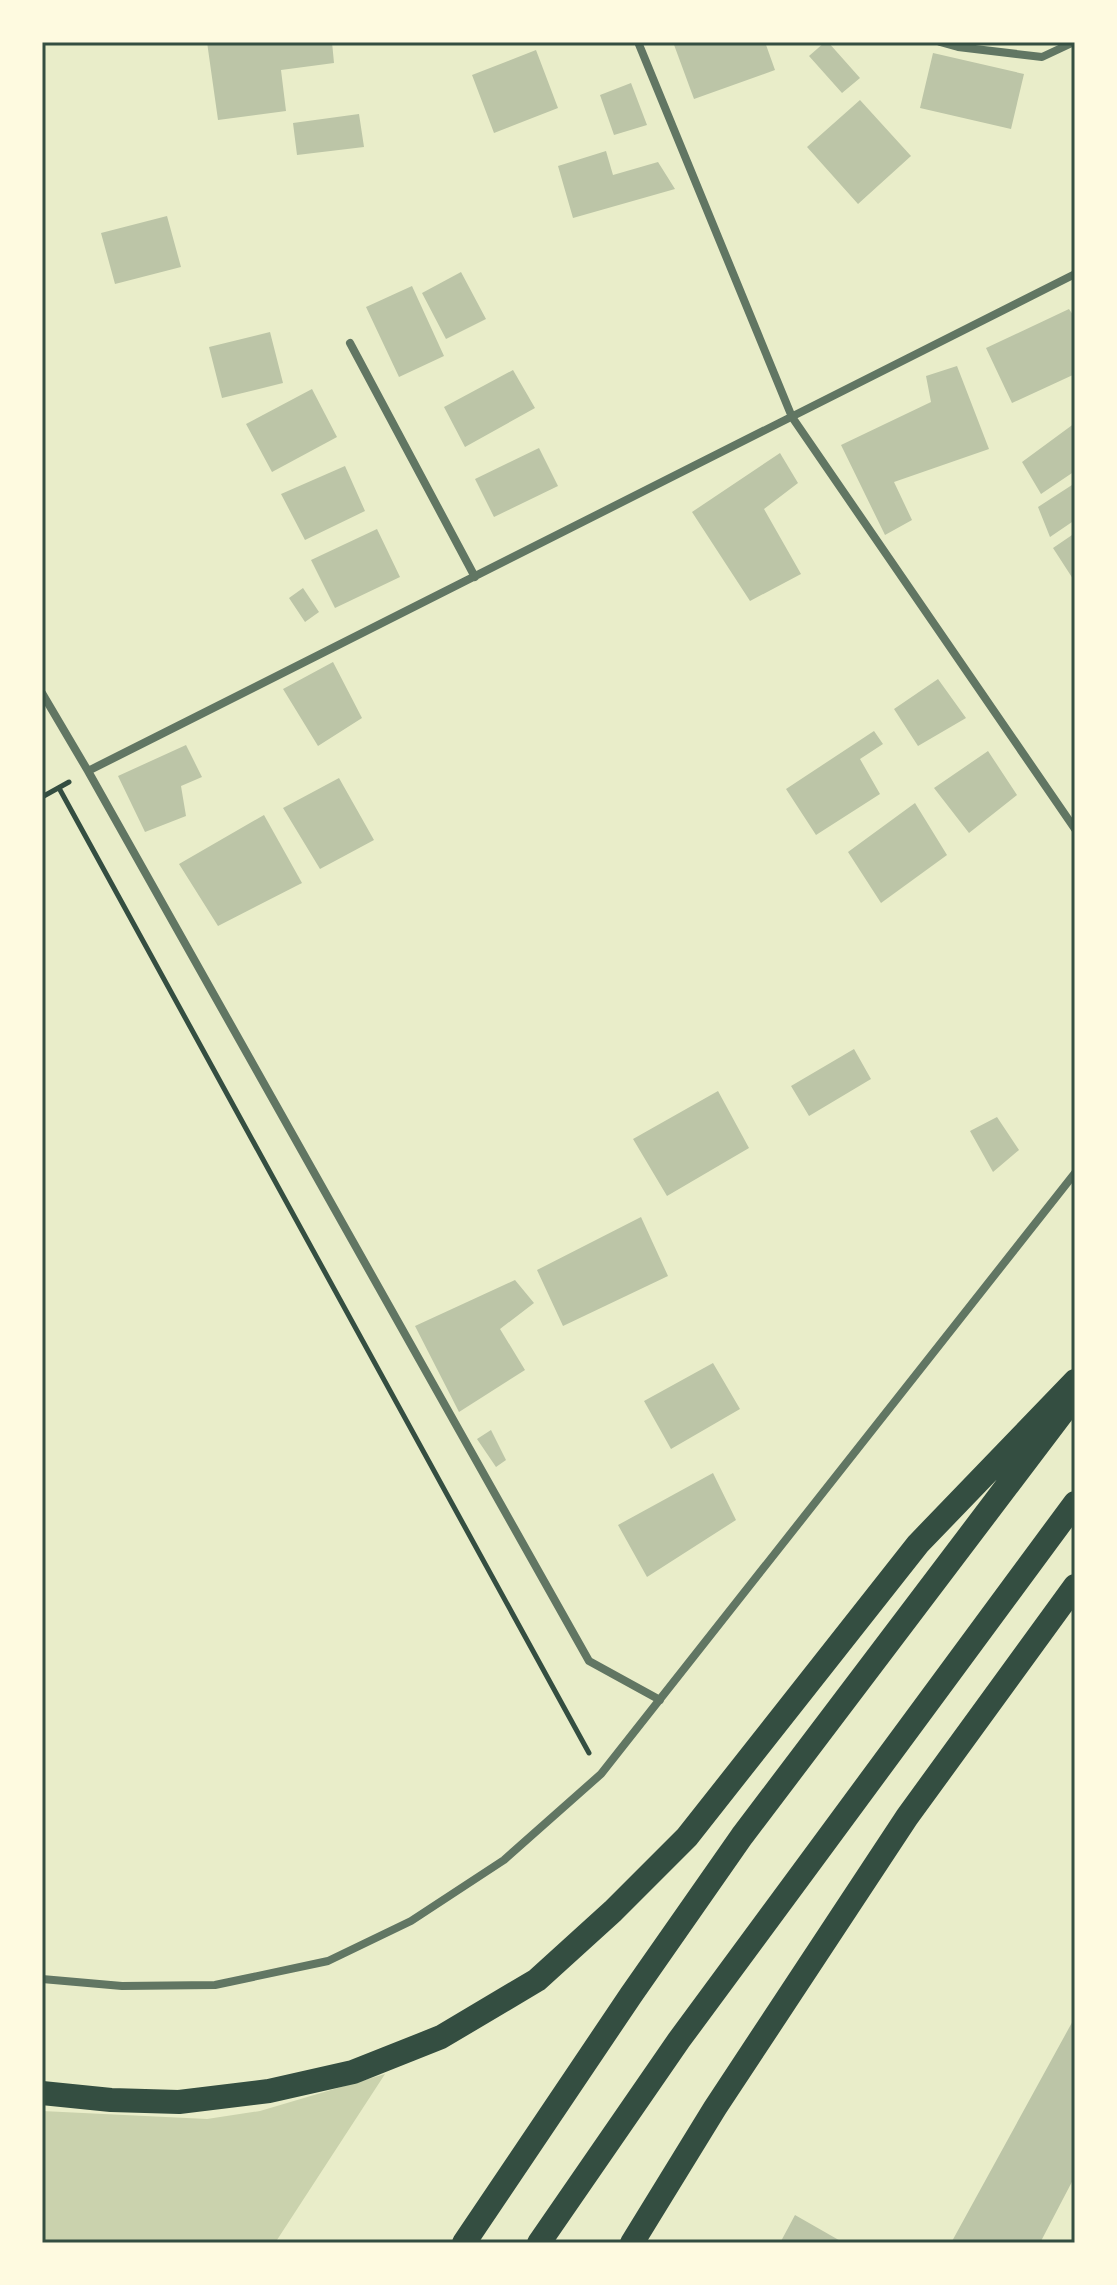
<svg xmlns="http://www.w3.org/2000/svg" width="1117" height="2285" font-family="'PT Serif',serif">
  <rect width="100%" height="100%" fill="#e9edc9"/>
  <path fill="#cad2ad" d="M 385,2074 L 275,2243 L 43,2243 L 42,2241 L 42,2111 L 207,2119 L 260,2111 Z"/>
  <path fill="#bcc5a7" d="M 207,42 L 332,42 L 334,63 L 281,70 L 286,111 L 218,120 Z
    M 673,42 L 765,42 L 775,70 L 694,99 Z
    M 825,42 L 828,42 L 860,78 L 842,93 L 809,56 Z
    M 536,50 L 558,108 L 494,133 L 472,75 Z
    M 933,53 L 1024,74 L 1011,129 L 920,108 Z
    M 631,83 L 647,125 L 614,135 L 600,95 Z
    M 860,100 L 911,156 L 858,204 L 807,147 Z
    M 359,114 L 364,147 L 297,155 L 293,123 Z
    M 606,151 L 613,175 L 658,162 L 675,189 L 573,218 L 558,166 Z
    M 167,216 L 181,267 L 115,284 L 101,233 Z
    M 461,272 L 486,319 L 446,339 L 422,293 Z
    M 412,286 L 444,356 L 399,377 L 366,307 Z
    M 1069,309 L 1075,318 L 1075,374 L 1012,403 L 986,348 Z
    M 270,332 L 283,383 L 222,398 L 209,347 Z
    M 957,366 L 989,449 L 894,482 L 912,520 L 885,535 L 841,445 L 931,402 L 926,376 Z
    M 513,370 L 535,408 L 465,447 L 444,407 Z
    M 312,389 L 337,437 L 272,472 L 246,424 Z
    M 1075,423 L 1075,471 L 1041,494 L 1022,462 Z
    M 539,448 L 558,486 L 494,517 L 475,479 Z
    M 780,453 L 798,483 L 764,509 L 801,574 L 750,601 L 692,512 Z
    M 345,466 L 365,511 L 305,540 L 281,494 Z
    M 1072,485 L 1075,490 L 1075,520 L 1050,537 L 1038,507 Z
    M 377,529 L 400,577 L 335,608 L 311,560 Z
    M 1075,533 L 1075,582 L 1053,548 Z
    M 303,588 L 319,612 L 305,622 L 289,598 Z
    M 333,662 L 362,718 L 318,746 L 283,689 Z
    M 938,679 L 966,718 L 918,746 L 894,709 Z
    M 874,731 L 883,744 L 860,759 L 880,794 L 816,835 L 786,789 Z
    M 186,745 L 202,777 L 181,786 L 186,816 L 145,832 L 118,776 Z
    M 988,751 L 1017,795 L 969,833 L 934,788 Z
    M 339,778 L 374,840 L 320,869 L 283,808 Z
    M 915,803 L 947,855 L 881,903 L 848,852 Z
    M 264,815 L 302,883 L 218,926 L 179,864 Z
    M 854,1049 L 871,1079 L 809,1116 L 791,1086 Z
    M 718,1091 L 749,1148 L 667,1196 L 633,1139 Z
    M 997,1117 L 1019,1150 L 993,1172 L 970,1131 Z
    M 641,1217 L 668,1276 L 563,1326 L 537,1270 Z
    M 515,1280 L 534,1303 L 500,1329 L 525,1370 L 459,1412 L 415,1326 Z
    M 713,1363 L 740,1409 L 671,1449 L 644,1401 Z
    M 491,1430 L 506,1460 L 496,1467 L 477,1439 Z
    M 713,1473 L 736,1520 L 647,1577 L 618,1525 Z
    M 1075,2017 L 1075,2176 L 1040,2243 L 951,2243 Z
    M 795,2215 L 844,2243 L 780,2243 Z"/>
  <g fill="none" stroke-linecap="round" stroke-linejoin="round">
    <path stroke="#344e41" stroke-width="5" d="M 59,788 L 589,1753
      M 42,797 L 69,782"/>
    <path stroke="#617663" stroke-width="8" d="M 638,42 L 792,417 L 1075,829
      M 940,42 L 958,47 L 1042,57 L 1074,42
      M 350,343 L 475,577
      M 42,693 L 88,771 L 1075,274
      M 88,771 L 589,1661 L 660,1700
      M 42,1979 L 122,1986 L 215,1985 L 328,1961 L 411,1921 L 504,1860 L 601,1774 L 1075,1173"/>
    <path stroke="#344e41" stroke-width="24" d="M 42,2093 L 111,2100 L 179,2102 L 269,2091 L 353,2072 L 441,2037 L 537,1980 L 613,1911 L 687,1837 L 918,1544 L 1075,1381
      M 464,2243 L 631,1995 L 742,1836 L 1066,1408
      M 539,2243 L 679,2040 L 1075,1503
      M 632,2243 L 715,2108 L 907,1817 L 1075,1586"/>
  </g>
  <rect width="1117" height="2285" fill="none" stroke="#fefae0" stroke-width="88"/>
  <rect x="44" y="44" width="1029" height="2197" fill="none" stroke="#344e41" stroke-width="3"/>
</svg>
